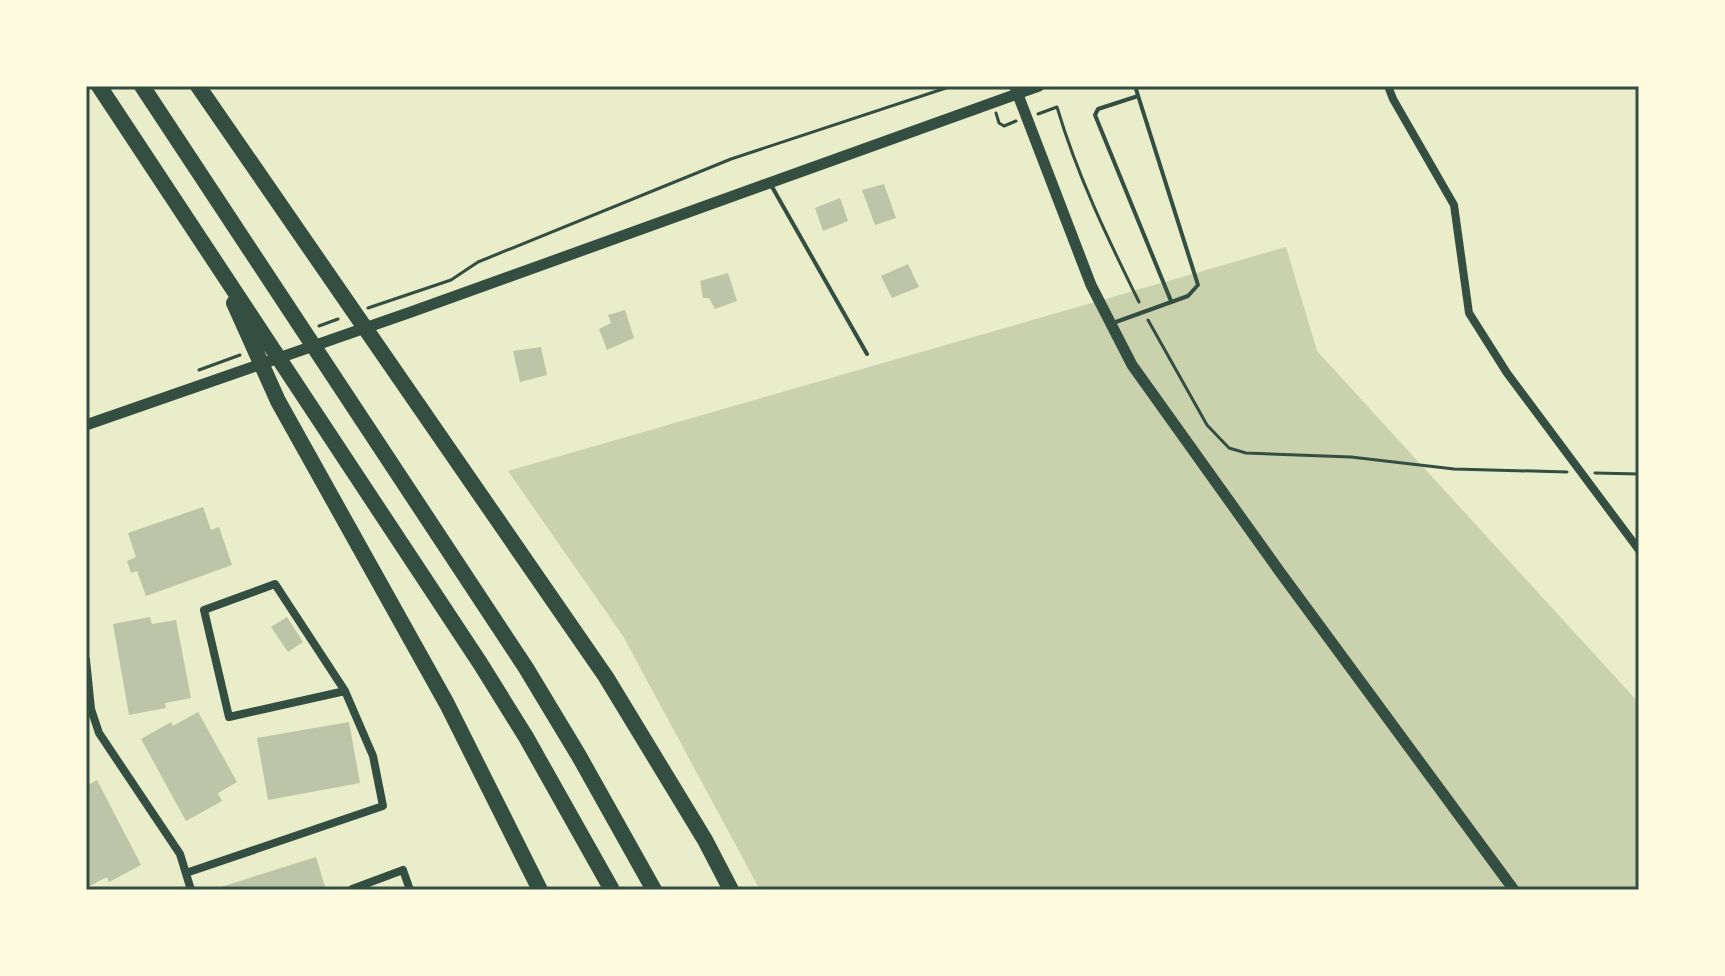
<svg xmlns="http://www.w3.org/2000/svg" width="1725" height="976" font-family="'Fira Sans',sans-serif">
  <rect width="100%" height="100%" fill="#e9edc9"/>
  <path fill="#cad2ad" d="M 1286,247 L 1317,351 L 1639,703 L 1639,890 L 760,890 L 623,636 L 508,471 Z"/>
  <path fill="#bcc5a7" d="M 884,184 L 896,218 L 875,225 L 862,190 Z
    M 840,198 L 848,221 L 823,231 L 815,208 Z
    M 908,264 L 919,287 L 892,298 L 881,276 Z
    M 728,273 L 737,301 L 715,309 L 709,298 L 703,298 L 700,281 Z
    M 625,310 L 634,338 L 607,350 L 599,329 L 611,323 L 608,315 Z
    M 541,347 L 547,375 L 520,382 L 513,351 Z
    M 203,507 L 211,530 L 219,527 L 232,565 L 146,596 L 137,571 L 131,573 L 127,561 L 136,557 L 128,533 Z
    M 150,617 L 152,624 L 176,620 L 191,698 L 165,703 L 166,708 L 129,715 L 113,624 Z
    M 287,617 L 303,642 L 288,652 L 271,627 Z
    M 198,712 L 237,782 L 218,793 L 222,801 L 186,821 L 141,739 L 171,722 L 173,726 Z
    M 349,722 L 360,783 L 268,800 L 257,738 Z
    M 97,780 L 141,865 L 109,882 L 107,877 L 86,888 L 86,786 Z
    M 316,857 L 326,890 L 222,890 L 221,887 Z"/>
  <g fill="none" stroke-linecap="round" stroke-linejoin="round">
    <path stroke="#344e41" stroke-width="3" d="M 996,113 L 999,123 L 1004,126 L 1016,121
      M 1038,114 L 1057,107 C 1077,175 1108,239 1139,302
      M 368,308 L 451,280 L 478,262 L 731,159 L 952,86
      M 1148,320 L 1207,425 L 1229,448 L 1246,453 L 1351,457 L 1454,469 L 1567,472
      M 319,326 L 338,319
      M 199,370 L 240,355
      M 1595,473 L 1639,474"/>
    <path stroke="#344e41" stroke-width="4" d="M 1138,96 L 1098,109 L 1095,115 L 1171,301
      M 771,185 L 867,354
      M 1113,323 L 1188,296 L 1198,285 L 1135,86"/>
    <path stroke="#344e41" stroke-width="8" d="M 1388,86 L 1393,99 L 1454,205 L 1469,313 L 1507,373 L 1639,550
      M 86,660 L 91,709 L 99,733 L 180,854 L 191,890
      M 186,873 L 383,806 L 373,756 L 345,691 L 275,584 L 204,610 L 229,717 L 345,691
      M 352,889 L 403,870 L 410,890"/>
    <path stroke="#344e41" stroke-width="11" d="M 1015,87 L 1091,285 L 1132,365 L 1280,572 L 1514,890
      M 86,425 L 411,312 L 1039,86"/>
    <path stroke="#344e41" stroke-width="16" d="M 99,86 L 480,663 L 526,737 L 612,890
      M 142,86 L 526,668 L 579,756 L 654,890
      M 198,86 L 606,677 L 705,840 L 731,890
      M 234,303 L 278,401 L 447,704 L 540,890"/>
  </g>
  <rect width="1725" height="976" fill="none" stroke="#fefae0" stroke-width="176"/>
  <rect x="88" y="88" width="1549" height="800" fill="none" stroke="#344e41" stroke-width="3"/>
</svg>
